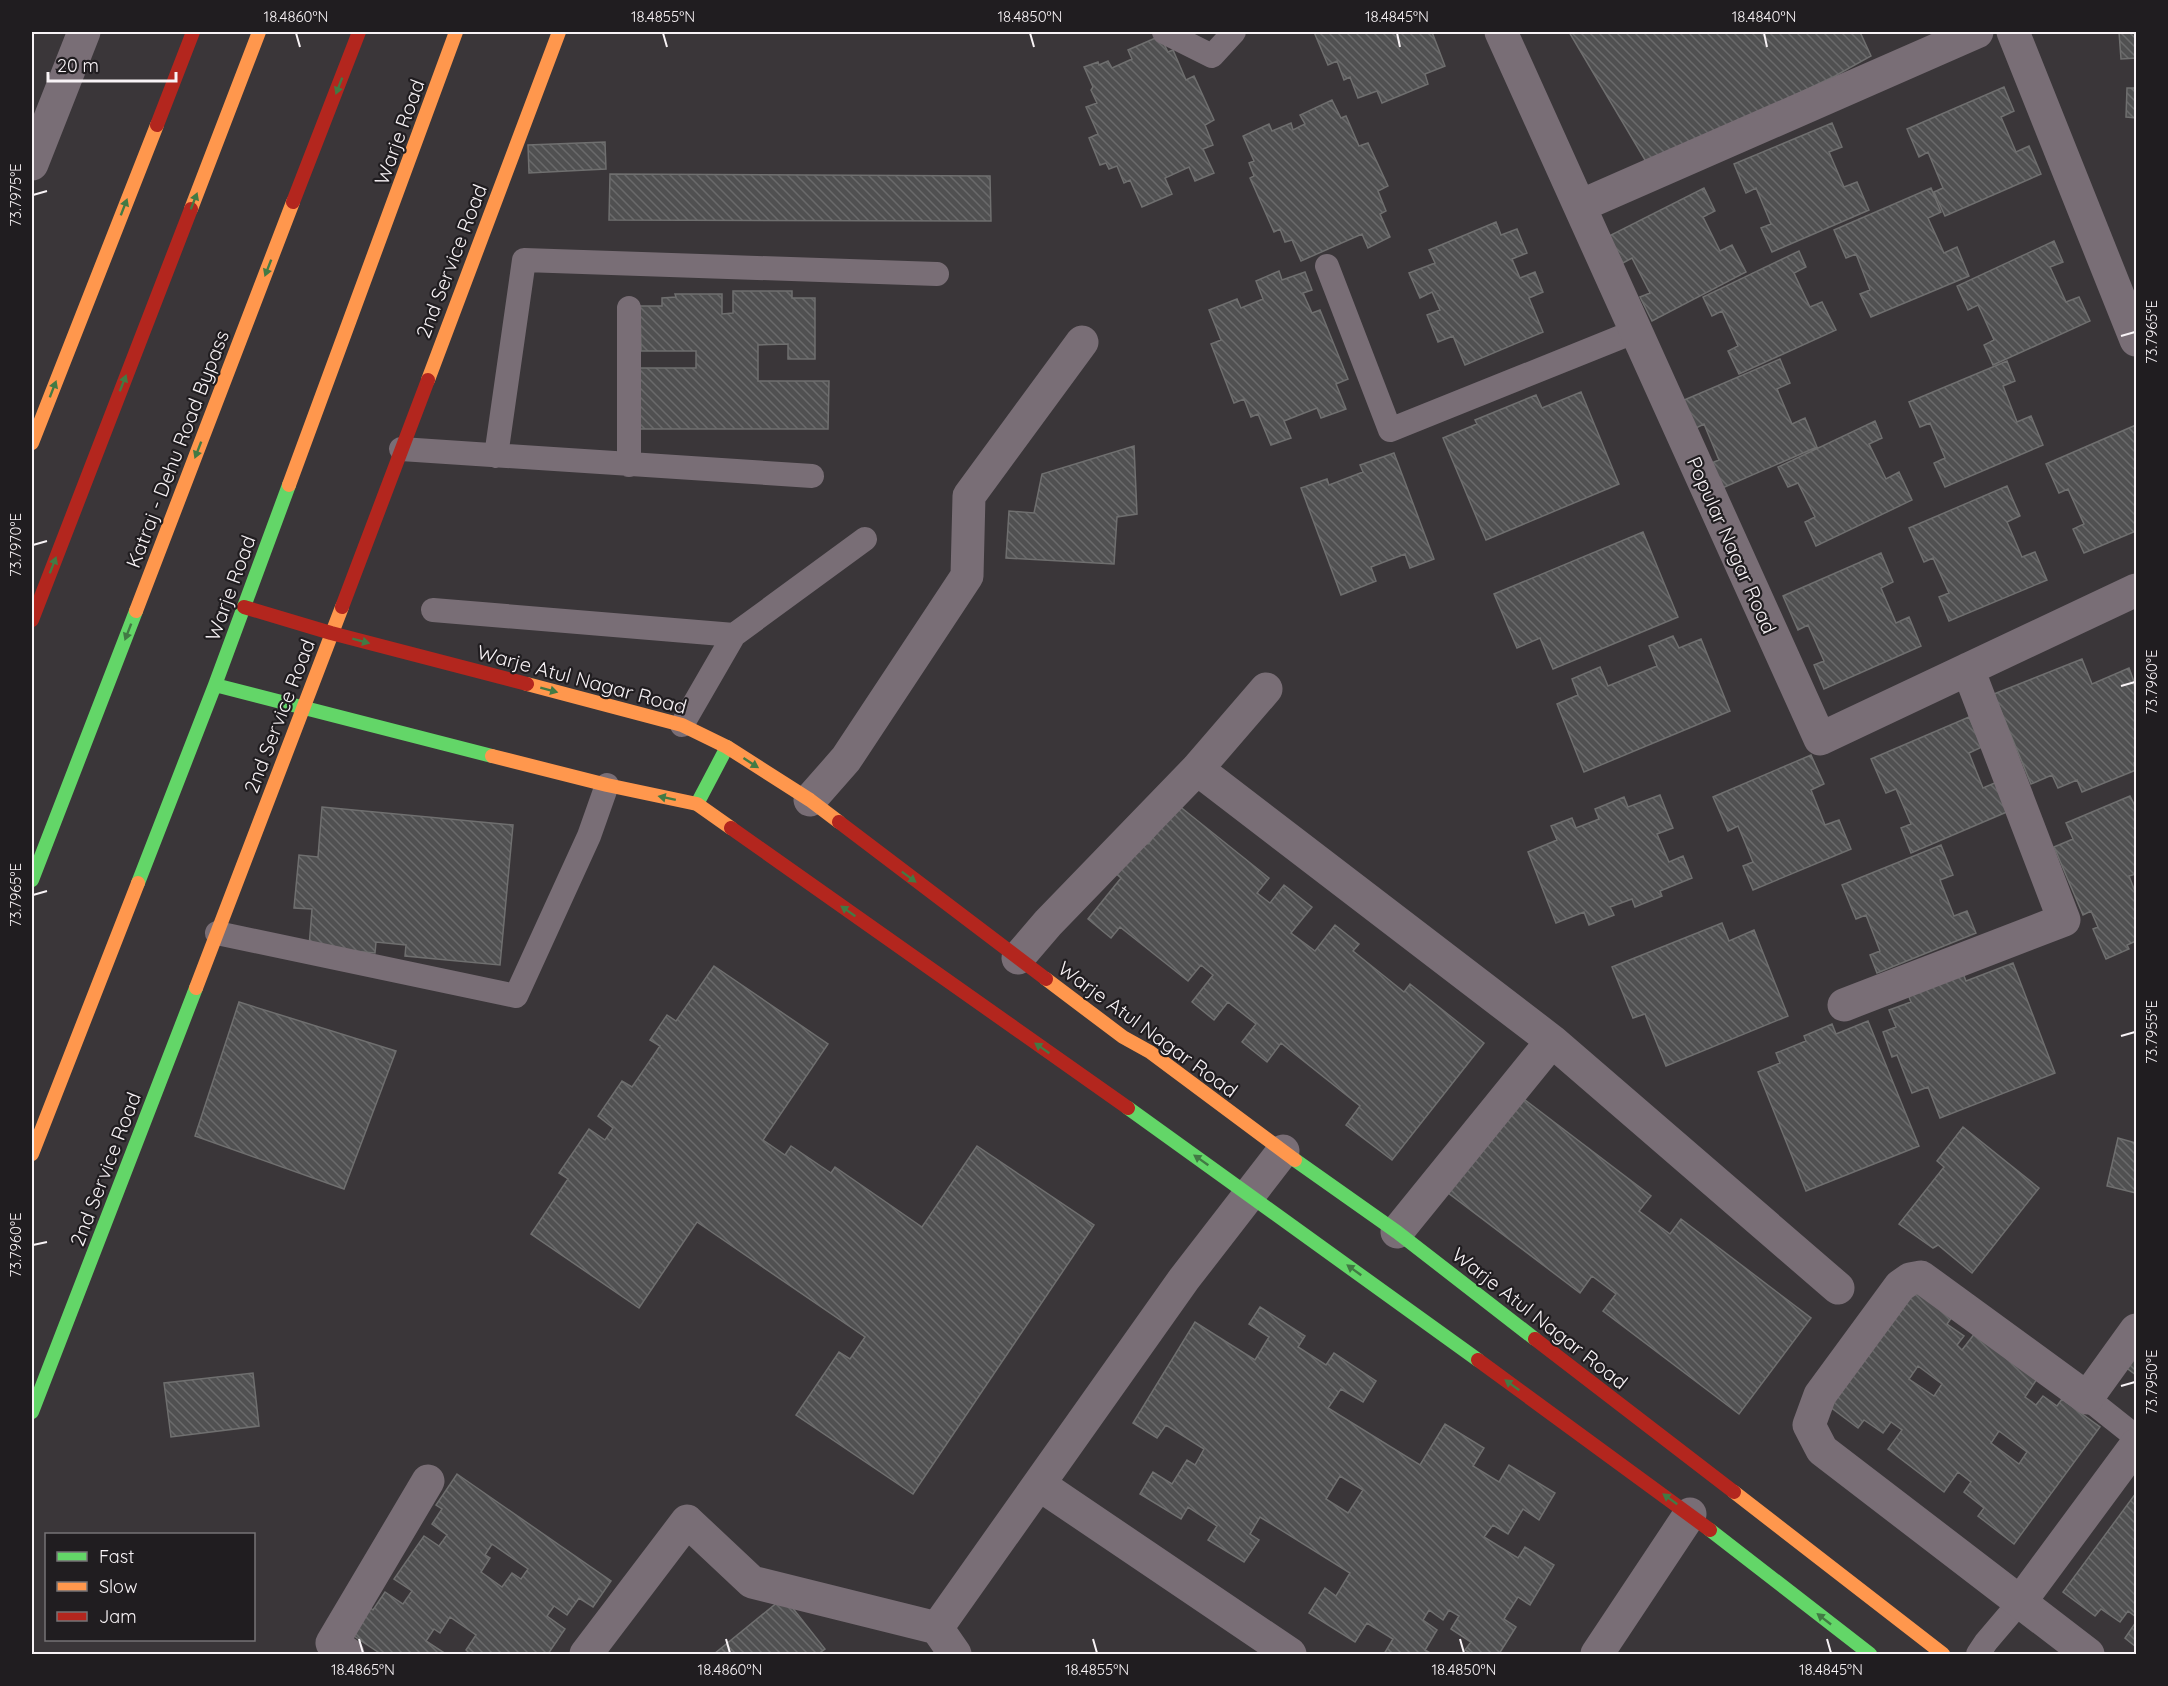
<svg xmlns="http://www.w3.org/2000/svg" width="2168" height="1686" font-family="Quicksand,sans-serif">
  <defs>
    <pattern id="building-back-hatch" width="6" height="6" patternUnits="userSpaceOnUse" patternTransform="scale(1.5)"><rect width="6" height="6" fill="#505051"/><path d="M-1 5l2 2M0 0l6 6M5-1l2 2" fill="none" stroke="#6a6a6b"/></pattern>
  </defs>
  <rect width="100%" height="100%" fill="#3a3639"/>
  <path fill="url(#building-back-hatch)" stroke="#6f6f6f" stroke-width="1.5" fill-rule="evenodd" d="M 1314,32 L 1434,32 L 1432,32 L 1445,66 L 1425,74 L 1428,84 L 1382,103 L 1377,91 L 1358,98 L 1350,77 L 1344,80 L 1337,61 L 1328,65 Z
    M 1569,32 L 1860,32 L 1871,56 L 1835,76 L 1648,165 Z
    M 2119,32 L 2136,32 L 2136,58 L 2121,59 Z
    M 1160,36 L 1168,52 L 1173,50 L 1186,80 L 1194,76 L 1214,120 L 1205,125 L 1213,145 L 1203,149 L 1214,173 L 1195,181 L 1189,167 L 1165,178 L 1172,194 L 1142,207 L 1130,180 L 1124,183 L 1117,166 L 1109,169 L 1106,163 L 1100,165 L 1089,138 L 1098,134 L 1086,107 L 1097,103 L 1091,90 L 1093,87 L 1084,67 L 1098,62 L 1099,65 L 1108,61 L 1112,68 L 1132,59 L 1128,50 Z
    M 2004,87 L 2014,111 L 2001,117 L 2016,152 L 2029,146 L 2041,174 L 1945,216 L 1934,192 L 1943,188 L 1928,152 L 1919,157 L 1907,129 Z
    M 2127,88 L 2136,88 L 2136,118 L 2126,117 Z
    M 1332,100 L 1341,118 L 1346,116 L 1359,146 L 1368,143 L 1388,186 L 1378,191 L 1386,211 L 1380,214 L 1390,237 L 1368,248 L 1362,234 L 1301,261 L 1292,240 L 1285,242 L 1280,229 L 1274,232 L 1250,178 L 1254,176 L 1249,163 L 1254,161 L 1243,136 L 1269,124 L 1272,131 L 1291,123 L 1293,130 L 1305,124 L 1300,115 Z
    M 1832,123 L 1842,147 L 1829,152 L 1844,187 L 1857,182 L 1869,210 L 1772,252 L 1761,228 L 1771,224 L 1756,188 L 1746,193 L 1734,164 Z
    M 605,142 L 606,169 L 529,173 L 528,145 Z
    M 610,174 L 990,176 L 991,221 L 609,220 Z
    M 1704,188 L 1715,211 L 1703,217 L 1720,251 L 1732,245 L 1746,272 L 1652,321 L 1640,297 L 1650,293 L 1632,258 L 1623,263 L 1609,236 Z
    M 1931,188 L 1941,212 L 1928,218 L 1944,253 L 1957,247 L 1969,276 L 1871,317 L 1860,294 L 1870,290 L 1856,254 L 1846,258 L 1834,230 Z
    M 1496,222 L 1501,235 L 1517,229 L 1527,253 L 1512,259 L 1520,278 L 1535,272 L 1543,292 L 1529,298 L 1543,332 L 1465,365 L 1453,336 L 1438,342 L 1427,315 L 1440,310 L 1432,292 L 1420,298 L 1409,273 L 1435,263 L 1429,250 Z
    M 2054,241 L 2063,262 L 2050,267 L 2066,302 L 2079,297 L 2090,321 L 1993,365 L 1984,345 L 1994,340 L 1978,305 L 1968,310 L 1957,286 Z
    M 1799,251 L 1806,267 L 1794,273 L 1810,307 L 1822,302 L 1836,330 L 1739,374 L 1728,351 L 1738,346 L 1722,311 L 1712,316 L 1703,297 Z
    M 1279,271 L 1282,280 L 1305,272 L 1312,290 L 1303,293 L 1312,313 L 1320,310 L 1348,379 L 1336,384 L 1346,409 L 1321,418 L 1317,408 L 1284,421 L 1291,438 L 1271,445 L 1258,414 L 1251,417 L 1244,399 L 1234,403 L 1211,344 L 1221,340 L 1209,310 L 1237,299 L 1241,308 L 1263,299 L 1256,281 Z
    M 733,291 L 792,291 L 792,298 L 815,298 L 815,359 L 788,359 L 788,344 L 758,345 L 758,381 L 829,381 L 828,429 L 640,429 L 640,368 L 696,368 L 696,351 L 641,351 L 640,306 L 662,306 L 662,298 L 676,297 L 675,294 L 722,294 L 722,314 L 733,313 Z
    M 1780,359 L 1790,383 L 1777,389 L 1792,424 L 1805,418 L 1817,447 L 1720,489 L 1709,464 L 1719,460 L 1704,424 L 1694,429 L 1682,401 Z
    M 2007,361 L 2015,381 L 2003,386 L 2017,422 L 2031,416 L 2043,445 L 1945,487 L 1934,463 L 1945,458 L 1930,423 L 1920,427 L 1909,402 Z
    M 1581,392 L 1619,484 L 1486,540 L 1443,438 L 1477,424 L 1475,420 L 1536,395 L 1542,408 Z
    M 1875,421 L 1882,438 L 1869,444 L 1886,479 L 1899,472 L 1912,500 L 1816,546 L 1805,522 L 1815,517 L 1798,483 L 1788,487 L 1778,467 Z
    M 2136,425 L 2136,531 L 2084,553 L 2073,529 L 2084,524 L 2068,489 L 2059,493 L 2046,464 Z
    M 1134,446 L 1137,514 L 1117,517 L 1114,564 L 1006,558 L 1009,511 L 1034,513 L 1042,474 Z
    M 1394,453 L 1434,559 L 1410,568 L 1405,554 L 1371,567 L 1376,581 L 1341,595 L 1301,488 L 1327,479 L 1329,485 L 1363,472 L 1360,465 Z
    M 2007,486 L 2020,516 L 2007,522 L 2022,557 L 2035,552 L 2047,580 L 1949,621 L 1939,597 L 1949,593 L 1933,558 L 1924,562 L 1909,528 Z
    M 1643,532 L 1678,617 L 1553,669 L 1540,638 L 1517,648 L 1494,594 Z
    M 1881,553 L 1893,582 L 1881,588 L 1896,623 L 1909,617 L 1921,646 L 1824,689 L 1814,665 L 1824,661 L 1808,625 L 1798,630 L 1783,596 Z
    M 1673,636 L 1679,648 L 1701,639 L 1730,711 L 1584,772 L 1557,704 L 1578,695 L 1572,679 L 1600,667 L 1608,686 L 1657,666 L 1649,646 Z
    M 2082,659 L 2092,684 L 2129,668 L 2136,687 L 2136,762 L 2134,763 L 2136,770 L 2082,792 L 2077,780 L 2058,788 L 2052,775 L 2031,784 L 1994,694 Z
    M 1969,717 L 1982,747 L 1969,753 L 1983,788 L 1997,782 L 2009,811 L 1911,853 L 1901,828 L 1911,824 L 1896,789 L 1886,793 L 1871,759 Z
    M 1811,755 L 1824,784 L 1811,790 L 1825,825 L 1839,820 L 1851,849 L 1753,890 L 1743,866 L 1753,862 L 1738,826 L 1728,831 L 1713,797 Z
    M 1660,795 L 1673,828 L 1657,834 L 1669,862 L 1683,856 L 1692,878 L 1660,891 L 1662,896 L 1635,907 L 1632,899 L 1610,907 L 1614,915 L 1589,925 L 1584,912 L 1556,923 L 1528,852 L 1557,840 L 1551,826 L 1572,818 L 1576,828 L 1599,819 L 1595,809 L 1624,797 L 1628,807 Z
    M 2130,796 L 2136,808 L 2136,874 L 2129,876 L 2136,894 L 2136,941 L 2127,945 L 2129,949 L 2106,959 L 2093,929 L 2098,927 L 2091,911 L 2083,915 L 2054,847 L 2073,839 L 2066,823 Z
    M 1178,805 L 1269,878 L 1257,893 L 1270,903 L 1284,885 L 1312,907 L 1291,933 L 1315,951 L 1335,925 L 1359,944 L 1353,951 L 1404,992 L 1410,984 L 1484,1043 L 1392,1160 L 1346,1125 L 1360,1106 L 1281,1043 L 1267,1062 L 1242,1042 L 1256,1024 L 1228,1002 L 1214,1020 L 1192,1002 L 1213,975 L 1201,965 L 1188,981 L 1120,927 L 1111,938 L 1088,919 L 1121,878 L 1113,871 L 1139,837 L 1148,844 Z
    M 322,807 L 513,825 L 500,965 L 405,956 L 406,945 L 376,942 L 375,953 L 309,947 L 312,909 L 294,908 L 299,855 L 318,857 Z
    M 1941,845 L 1953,875 L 1940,880 L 1954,916 L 1967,911 L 1976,933 L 1877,973 L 1870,955 L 1880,951 L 1866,915 L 1856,919 L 1842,885 Z
    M 1722,923 L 1729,941 L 1754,930 L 1788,1016 L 1666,1066 L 1645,1014 L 1633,1018 L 1612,967 Z
    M 2013,963 L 2055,1073 L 1940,1118 L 1928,1087 L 1912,1093 L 1897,1055 L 1892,1057 L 1883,1032 L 1896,1027 L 1889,1010 L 1911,1002 L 1907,992 L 1962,971 L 1966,981 Z
    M 714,966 L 828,1044 L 763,1140 L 785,1155 L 791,1146 L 831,1173 L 835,1167 L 922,1227 L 977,1146 L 1094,1225 L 913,1494 L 796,1415 L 839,1352 L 850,1359 L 865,1337 L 697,1222 L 639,1308 L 531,1234 L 568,1179 L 559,1173 L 589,1129 L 605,1140 L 613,1128 L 598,1116 L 622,1081 L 632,1087 L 660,1046 L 650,1040 L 667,1015 L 676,1021 Z
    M 239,1002 L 396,1051 L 344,1189 L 195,1136 Z
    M 1868,1021 L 1919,1146 L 1806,1191 L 1758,1072 L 1780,1063 L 1776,1053 L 1806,1041 L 1804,1036 L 1832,1024 L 1836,1034 Z
    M 1516,1093 L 1651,1196 L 1639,1211 L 1670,1234 L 1681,1219 L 1811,1318 L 1739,1414 L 1603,1311 L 1616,1294 L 1592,1276 L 1580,1293 L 1443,1189 Z
    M 1963,1127 L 2039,1188 L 1972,1273 L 1938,1245 L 1933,1248 L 1899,1224 L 1944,1167 L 1937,1161 Z
    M 2118,1138 L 2136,1143 L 2136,1193 L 2107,1186 Z
    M 1911,1286 L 1952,1317 L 1947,1324 L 1964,1336 L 1957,1345 L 1962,1350 L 1975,1333 L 2037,1379 L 2025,1397 L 2036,1405 L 2043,1396 L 2057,1406 L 2062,1399 L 2100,1427 L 2014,1544 L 1978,1516 L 1984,1508 L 1964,1492 L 1971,1482 L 1958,1472 L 1944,1492 L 1888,1449 L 1902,1430 L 1891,1422 L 1883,1433 L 1864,1420 L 1858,1428 L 1825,1403 ZM 1918,1366 L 1942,1384 L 1934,1396 L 1909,1379 ZM 1999,1431 L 2027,1452 L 2019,1464 L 1991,1443 Z
    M 1260,1307 L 1305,1336 L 1298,1347 L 1326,1365 L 1334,1353 L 1376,1381 L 1363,1402 L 1341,1389 L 1328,1408 L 1420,1465 L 1445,1424 L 1484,1448 L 1473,1466 L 1499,1482 L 1509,1465 L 1555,1493 L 1539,1520 L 1523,1509 L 1508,1534 L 1493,1525 L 1484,1537 L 1518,1558 L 1525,1547 L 1554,1565 L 1530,1605 L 1518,1597 L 1504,1619 L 1516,1627 L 1499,1654 L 1472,1654 L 1465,1650 L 1471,1642 L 1451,1629 L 1459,1616 L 1449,1610 L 1443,1620 L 1429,1610 L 1423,1620 L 1437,1630 L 1425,1650 L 1432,1654 L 1384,1654 L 1393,1639 L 1367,1623 L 1355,1642 L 1309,1613 L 1325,1588 L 1336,1596 L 1350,1573 L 1260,1517 L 1250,1534 L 1259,1540 L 1244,1562 L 1208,1540 L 1217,1526 L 1188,1507 L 1181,1519 L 1140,1494 L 1153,1472 L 1172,1484 L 1187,1460 L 1195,1465 L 1204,1449 L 1166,1425 L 1157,1438 L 1133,1423 L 1195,1322 L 1255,1360 L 1269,1337 L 1249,1324 ZM 1340,1476 L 1363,1490 L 1348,1513 L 1326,1499 Z
    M 2136,1334 L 2136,1375 L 2117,1361 Z
    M 253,1373 L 259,1426 L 171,1437 L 164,1383 Z
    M 457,1474 L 611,1581 L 593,1607 L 579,1598 L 567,1615 L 554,1606 L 547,1616 L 565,1629 L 548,1654 L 470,1654 L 466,1650 L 476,1635 L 450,1617 L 440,1633 L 434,1629 L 426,1641 L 446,1654 L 381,1654 L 348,1632 L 367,1605 L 373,1610 L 385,1592 L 403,1604 L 412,1591 L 394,1579 L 424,1536 L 439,1546 L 447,1535 L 432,1524 L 442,1509 L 436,1505 ZM 492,1544 L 528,1569 L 521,1579 L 512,1573 L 502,1587 L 481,1572 L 490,1558 L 485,1555 Z
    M 2136,1493 L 2136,1617 L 2128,1611 L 2120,1622 L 2101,1609 L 2095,1616 L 2063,1592 Z
    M 784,1597 L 825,1649 L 818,1654 L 714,1654 Z
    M 2136,1622 L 2136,1647 L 2125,1638 Z"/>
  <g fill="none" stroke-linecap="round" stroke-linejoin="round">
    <path stroke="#796e76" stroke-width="24" d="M 1164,32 L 1212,56 L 1234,32
      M 1327,266 L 1390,430 L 1636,331
      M 401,449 L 812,476
      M 496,456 L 524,260 L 937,274
      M 629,465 L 629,308
      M 433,610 L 734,635
      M 682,725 L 734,635 L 865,539
      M 217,933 L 516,996 L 589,836 L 607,785
      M 2087,1398 L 2136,1437
      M 1978,1654 L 1986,1642 L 2020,1602"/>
    <path stroke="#796e76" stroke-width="33" d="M 1501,32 L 1820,739 L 2136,590
      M 2013,32 L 2136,340
      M 32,164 L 84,32
      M 1580,206 L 1977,32
      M 1197,769 L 1552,1041 L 1838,1288
      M 810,800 L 846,759 L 967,576 L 969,496 L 1082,342
      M 1018,958 L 1048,923 L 1197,769 L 1266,689
      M 1844,1005 L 2064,920 L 1968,669
      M 1397,1232 L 1552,1041
      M 1040,1485 L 1290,1654
      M 2020,1602 L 2136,1445
      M 348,1654 L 332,1643 L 428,1481
      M 586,1654 L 687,1521 L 752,1582 L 937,1628
      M 955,1654 L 937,1628 L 1184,1279 L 1283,1151
      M 1597,1654 L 1690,1514
      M 2088,1654 L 1822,1450 L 1809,1425 L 1820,1395 L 1900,1286 L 1910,1279 L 1921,1277 L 2087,1398 L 2136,1330"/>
    <path stroke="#63d668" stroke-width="14" d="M 215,685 L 492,756
      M 697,804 L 727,747
      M 32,880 L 136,611
      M 138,883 L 215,685 L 289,485
      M 1128,1108 L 1478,1360
      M 1295,1160 L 1397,1232 L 1535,1339
      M 32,1412 L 196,988
      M 1710,1530 L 1870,1654"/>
    <path stroke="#ff974d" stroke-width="14" d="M 191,209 L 259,32
      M 428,380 L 559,32
      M 32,443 L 157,125
      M 289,485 L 456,32
      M 136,611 L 293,202
      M 527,684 L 682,725 L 727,747 L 810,800 L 839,822
      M 492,756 L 607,785 L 697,804 L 731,828
      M 1046,979 L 1123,1037 L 1150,1052 L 1295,1160
      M 196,988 L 342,607
      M 32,1154 L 138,883
      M 1734,1492 L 1943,1654"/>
    <path stroke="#b3261e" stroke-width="14" d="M 157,125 L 193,32
      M 293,202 L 359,32
      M 244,607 L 331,633 L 527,684
      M 342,607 L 428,380
      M 32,620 L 191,209
      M 839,822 L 1046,979
      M 731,828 L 1128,1108
      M 1535,1339 L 1734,1492
      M 1478,1360 L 1710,1530"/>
  </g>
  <defs><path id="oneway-solid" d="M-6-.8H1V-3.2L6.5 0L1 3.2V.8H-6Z" transform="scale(1.5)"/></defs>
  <g fill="#427a44">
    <use href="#oneway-solid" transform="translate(339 86) rotate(111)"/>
    <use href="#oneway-solid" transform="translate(194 201) rotate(-69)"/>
    <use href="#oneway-solid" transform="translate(124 207) rotate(-69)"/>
    <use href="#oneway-solid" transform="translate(268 268) rotate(111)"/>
    <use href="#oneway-solid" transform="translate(123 383) rotate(-69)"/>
    <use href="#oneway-solid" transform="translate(53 389) rotate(-69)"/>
    <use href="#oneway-solid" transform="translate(198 450) rotate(111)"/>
    <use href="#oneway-solid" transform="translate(53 565) rotate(-69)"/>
    <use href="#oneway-solid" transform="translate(128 632) rotate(111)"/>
    <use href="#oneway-solid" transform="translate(361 641) rotate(15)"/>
    <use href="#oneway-solid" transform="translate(549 690) rotate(15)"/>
    <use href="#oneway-solid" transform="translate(751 763) rotate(33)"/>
    <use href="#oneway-solid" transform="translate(667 798) rotate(-168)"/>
    <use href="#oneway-solid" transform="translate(909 877) rotate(37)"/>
    <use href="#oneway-solid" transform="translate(848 911) rotate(-145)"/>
    <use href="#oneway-solid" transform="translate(1042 1048) rotate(-145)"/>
    <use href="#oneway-solid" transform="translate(1201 1160) rotate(-145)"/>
    <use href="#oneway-solid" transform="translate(1354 1270) rotate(-144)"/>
    <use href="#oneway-solid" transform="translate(1512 1385) rotate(-144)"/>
    <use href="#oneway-solid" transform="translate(1670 1499) rotate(-144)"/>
    <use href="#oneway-solid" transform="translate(1824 1619) rotate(-142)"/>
  </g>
  <path fill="none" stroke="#f8f3f6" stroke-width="2" d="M 296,33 L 300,47M 663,33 L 667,47M 1030,33 L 1034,47M 1397,33 L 1400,47M 1764,33 L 1767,47M 33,195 L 47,191M 2121,336 L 2135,332M 33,545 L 47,541M 2121,686 L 2135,682M 33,895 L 47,891M 2121,1036 L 2135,1032M 33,1245 L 47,1242M 2121,1386 L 2135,1382M 359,1639 L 363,1653M 726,1639 L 730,1653M 1093,1639 L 1097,1653M 1460,1639 L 1464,1653M 1827,1639 L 1831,1653"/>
  <g text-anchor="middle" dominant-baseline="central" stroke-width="4.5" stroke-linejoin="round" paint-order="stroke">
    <g font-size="20" fill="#f8f3f6" stroke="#201d20">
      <text transform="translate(399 132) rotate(-70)">Warje Road</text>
      <text transform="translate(451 261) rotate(-69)">2nd Service Road</text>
      <text transform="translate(177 449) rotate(-69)">Katraj - Dehu Road Bypass</text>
      <text transform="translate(1732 545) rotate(66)">Popular Nagar Road</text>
      <text transform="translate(230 588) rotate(-70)">Warje Road</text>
      <text transform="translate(582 679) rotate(15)">Warje Atul Nagar Road</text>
      <text transform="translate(279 716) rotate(-69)">2nd Service Road</text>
      <text transform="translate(1148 1029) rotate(36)">Warje Atul Nagar Road</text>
      <text transform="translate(105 1169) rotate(-69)">2nd Service Road</text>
      <text transform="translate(1540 1318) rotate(38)">Warje Atul Nagar Road</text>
    </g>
  </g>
  <rect width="2168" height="1686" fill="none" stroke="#201d20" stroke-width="66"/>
  <rect x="45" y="1533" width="210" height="108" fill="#201d20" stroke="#767376" stroke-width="1.5"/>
  <rect x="57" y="1552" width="30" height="9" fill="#63d668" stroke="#767376" stroke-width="1.5"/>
  <text x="99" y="1563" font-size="18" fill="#f8f3f6">Fast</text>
  <rect x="57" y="1582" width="30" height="9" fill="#ff974d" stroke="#767376" stroke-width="1.5"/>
  <text x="99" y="1593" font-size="18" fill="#f8f3f6">Slow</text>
  <rect x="57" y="1612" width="30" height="9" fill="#b3261e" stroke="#767376" stroke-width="1.5"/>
  <text x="99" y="1623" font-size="18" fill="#f8f3f6">Jam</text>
  <path d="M48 72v9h128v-9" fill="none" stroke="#f8f3f6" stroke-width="3"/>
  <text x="57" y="72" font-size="18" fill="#f8f3f6" stroke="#201d20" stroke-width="4.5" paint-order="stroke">20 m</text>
  <rect x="33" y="33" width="2102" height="1620" fill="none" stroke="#f8f3f6" stroke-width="2"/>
  <g font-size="15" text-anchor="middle" fill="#f8f3f6">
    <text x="296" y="22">18.4860°N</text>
    <text x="663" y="22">18.4855°N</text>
    <text x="1030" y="22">18.4850°N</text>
    <text x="1397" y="22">18.4845°N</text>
    <text x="1764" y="22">18.4840°N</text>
    <text transform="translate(16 195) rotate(-90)" y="5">73.7975°E</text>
    <text transform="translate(2152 332) rotate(-90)" y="5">73.7965°E</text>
    <text transform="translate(16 545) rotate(-90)" y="5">73.7970°E</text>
    <text transform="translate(2152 682) rotate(-90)" y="5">73.7960°E</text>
    <text transform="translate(16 895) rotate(-90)" y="5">73.7965°E</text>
    <text transform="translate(2152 1032) rotate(-90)" y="5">73.7955°E</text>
    <text transform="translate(16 1245) rotate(-90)" y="5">73.7960°E</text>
    <text transform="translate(2152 1382) rotate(-90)" y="5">73.7950°E</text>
    <text x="363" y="1675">18.4865°N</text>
    <text x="730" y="1675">18.4860°N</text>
    <text x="1097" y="1675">18.4855°N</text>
    <text x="1464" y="1675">18.4850°N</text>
    <text x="1831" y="1675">18.4845°N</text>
  </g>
</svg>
